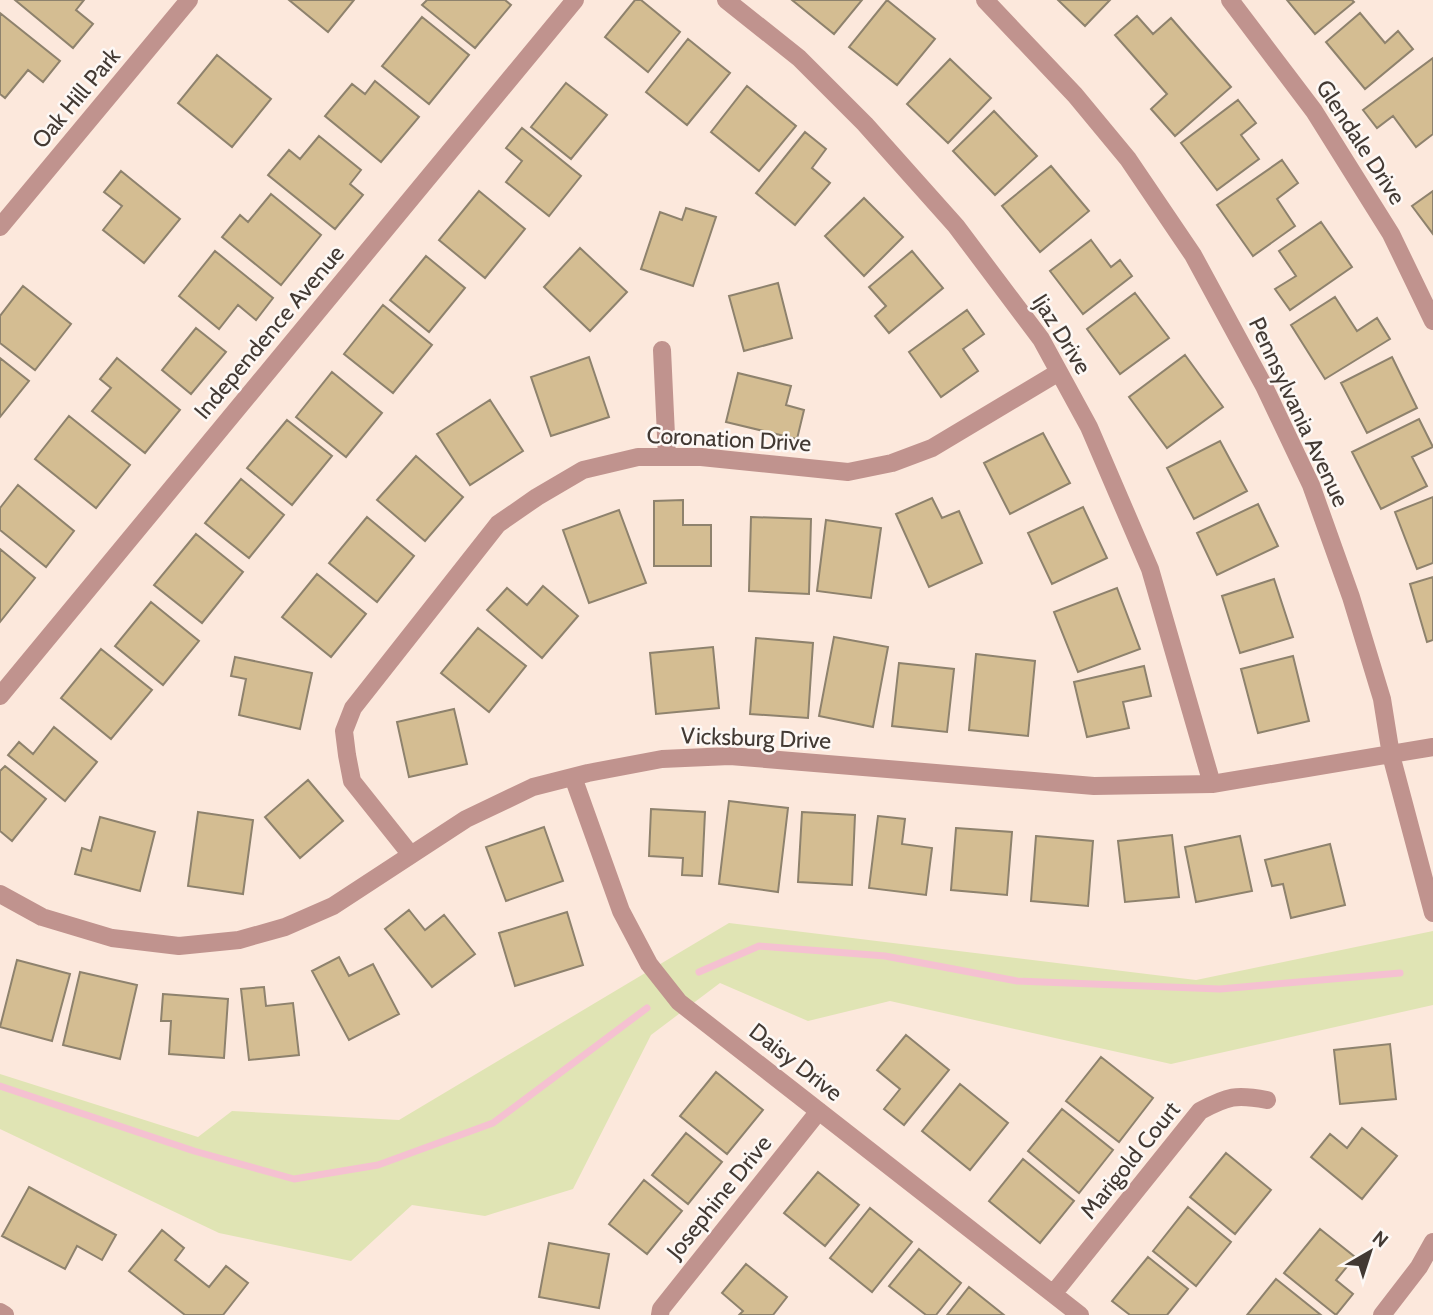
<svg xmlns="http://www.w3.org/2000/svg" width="1433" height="1315" font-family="Cabin,sans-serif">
  <rect width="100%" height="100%" fill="#fce8dc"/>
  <path fill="#e0e4b4" d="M 729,923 L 1196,980 L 1433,931 L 1433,1005 L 1171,1064 L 890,1001 L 808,1021 L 720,983 L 651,1035 L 573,1189 L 485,1216 L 412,1205 L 351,1261 L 219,1233 L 0,1129 L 0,1074 L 198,1137 L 232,1111 L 399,1120 Z"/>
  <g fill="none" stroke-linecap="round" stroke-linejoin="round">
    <path stroke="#f5c1d1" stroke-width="7" d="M 699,972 L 759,946 L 885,956 L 1017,981 L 1220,989 L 1400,973
      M 0,1086 L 194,1151 L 294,1179 L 378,1165 L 493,1123 L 647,1008"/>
  </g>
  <path fill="#d4bd92" stroke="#8e826d" stroke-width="2" d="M 15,0 L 84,0 L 76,10 L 93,24 L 73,48 Z
    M 289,0 L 354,0 L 328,32 Z
    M 427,0 L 505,0 L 511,5 L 475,48 L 422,5 Z
    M 635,0 L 641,0 L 680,32 L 648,72 L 605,37 Z
    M 792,0 L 862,0 L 834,34 Z
    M 887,0 L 935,39 L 897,85 L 849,47 Z
    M 1058,0 L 1110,0 L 1085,26 Z
    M 1287,0 L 1352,0 L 1354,2 L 1315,34 Z
    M 0,13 L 60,61 L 43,82 L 28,70 L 5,98 L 0,94 Z
    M 1360,13 L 1385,43 L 1398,31 L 1413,49 L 1365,89 L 1326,42 Z
    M 1137,16 L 1153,34 L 1171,18 L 1231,87 L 1175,136 L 1151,109 L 1167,94 L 1115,35 Z
    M 422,17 L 469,55 L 429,104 L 382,66 Z
    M 688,39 L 730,73 L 687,125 L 646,92 Z
    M 217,55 L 271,99 L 232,147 L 178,103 Z
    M 1433,58 L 1433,134 L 1416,147 L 1393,116 L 1377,128 L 1363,110 Z
    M 950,59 L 991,98 L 948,143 L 907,104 Z
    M 375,81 L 419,117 L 381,162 L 325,116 L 352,84 L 365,94 Z
    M 566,83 L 607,115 L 571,159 L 531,127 Z
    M 747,86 L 796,126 L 759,171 L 711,132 Z
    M 1238,100 L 1256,123 L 1241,135 L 1259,159 L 1217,190 L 1181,143 Z
    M 994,111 L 1037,156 L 995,195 L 953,151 Z
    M 522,128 L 581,176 L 549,216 L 506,182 L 522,161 L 506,148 Z
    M 805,132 L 826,149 L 812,168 L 830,183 L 795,225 L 756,193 Z
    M 319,136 L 361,170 L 350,184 L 363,195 L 335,229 L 268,175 L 289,150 L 300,159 Z
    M 1282,160 L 1298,183 L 1277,199 L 1295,226 L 1253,256 L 1217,205 Z
    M 1051,166 L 1089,211 L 1040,252 L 1002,206 Z
    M 121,171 L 180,219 L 144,263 L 103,230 L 122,206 L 104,192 Z
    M 479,191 L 525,229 L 485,278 L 439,240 Z
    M 1433,191 L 1433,234 L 1412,206 Z
    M 271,194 L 321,235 L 281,285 L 222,237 L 240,215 L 248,222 Z
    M 864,198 L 903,237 L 864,276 L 825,236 Z
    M 686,208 L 716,217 L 693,286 L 641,269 L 660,212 L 682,220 Z
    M 1321,222 L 1352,267 L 1290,310 L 1275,289 L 1296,276 L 1279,251 Z
    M 1091,240 L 1111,267 L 1120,260 L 1132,276 L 1083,314 L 1050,271 Z
    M 580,248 L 627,292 L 590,331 L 544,287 Z
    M 215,251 L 273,298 L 256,320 L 238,305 L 219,329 L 179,296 Z
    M 912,251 L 943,288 L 889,333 L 875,316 L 886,306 L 869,287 Z
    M 426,256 L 465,288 L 429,332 L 390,300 Z
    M 778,283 L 792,338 L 744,351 L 729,296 Z
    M 23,286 L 71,324 L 35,370 L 0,343 L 0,316 Z
    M 1135,293 L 1169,338 L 1120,374 L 1087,329 Z
    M 1335,297 L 1357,331 L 1377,318 L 1390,339 L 1325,379 L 1291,325 Z
    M 383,305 L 432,345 L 393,393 L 344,354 Z
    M 967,310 L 984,334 L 963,349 L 978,371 L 941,397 L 909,352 Z
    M 196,328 L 226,352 L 191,394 L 162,370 Z
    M 1185,355 L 1223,407 L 1167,448 L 1129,397 Z
    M 589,357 L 609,417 L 551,436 L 531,377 Z
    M 1392,357 L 1417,408 L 1367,433 L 1341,383 Z
    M 0,358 L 29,381 L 0,417 Z
    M 117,358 L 180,410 L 145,453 L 92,411 L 111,388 L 100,379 Z
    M 332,372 L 382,413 L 346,457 L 296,417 Z
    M 738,373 L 791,386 L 786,405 L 804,410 L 797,439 L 726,422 Z
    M 490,400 L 523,451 L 470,485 L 437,434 Z
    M 69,416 L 130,465 L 96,508 L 35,459 Z
    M 1419,419 L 1433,447 L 1412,457 L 1427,486 L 1381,509 L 1352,452 Z
    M 287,420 L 332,456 L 292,505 L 247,468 Z
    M 1043,433 L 1070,483 L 1010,514 L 984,463 Z
    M 1220,441 L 1247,491 L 1194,519 L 1167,468 Z
    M 416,456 L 463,497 L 425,541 L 377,500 Z
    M 241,479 L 284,515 L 249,558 L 205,523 Z
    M 18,485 L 74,531 L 46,567 L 0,530 L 0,508 Z
    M 1433,497 L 1433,563 L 1417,569 L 1395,512 Z
    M 932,498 L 942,518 L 959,511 L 982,563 L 929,587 L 896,514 Z
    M 683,500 L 683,525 L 711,525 L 711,566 L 654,566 L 654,501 Z
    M 1258,504 L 1278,546 L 1217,575 L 1197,533 Z
    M 1083,507 L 1107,558 L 1052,584 L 1028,533 Z
    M 619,510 L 646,583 L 589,603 L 563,530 Z
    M 367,517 L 414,556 L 377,602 L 329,563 Z
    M 751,517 L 811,519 L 809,594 L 749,591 Z
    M 826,520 L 881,528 L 871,598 L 817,591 Z
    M 196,534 L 243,572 L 202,623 L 154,585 Z
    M 0,549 L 35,578 L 0,622 Z
    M 317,574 L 366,614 L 331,657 L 282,617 Z
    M 1433,577 L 1433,640 L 1427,642 L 1410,584 Z
    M 1274,579 L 1293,637 L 1240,653 L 1222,596 Z
    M 543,586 L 578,616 L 542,658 L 487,610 L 507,588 L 527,605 Z
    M 1117,588 L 1140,649 L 1078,672 L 1054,612 Z
    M 151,602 L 199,641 L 163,685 L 115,646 Z
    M 478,628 L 526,666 L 489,712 L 441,673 Z
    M 834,637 L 888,647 L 873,727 L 819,716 Z
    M 756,638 L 813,643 L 808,718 L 750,714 Z
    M 713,647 L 719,708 L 656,714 L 650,653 Z
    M 101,649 L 152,690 L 111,739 L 61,698 Z
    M 976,654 L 1035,661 L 1028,736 L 969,730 Z
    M 1293,656 L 1309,721 L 1258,733 L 1241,669 Z
    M 235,657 L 312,673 L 300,729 L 239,715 L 246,679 L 231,676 Z
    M 899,663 L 954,669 L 947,732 L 892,726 Z
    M 1144,666 L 1151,696 L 1123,702 L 1129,728 L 1087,737 L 1074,682 Z
    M 454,709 L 467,764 L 409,777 L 397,722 Z
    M 54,727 L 97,762 L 65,801 L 8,755 L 19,742 L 33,754 Z
    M 5,766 L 46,799 L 12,841 L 0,831 L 0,771 Z
    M 308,780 L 343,821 L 300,858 L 265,817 Z
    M 729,801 L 788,808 L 778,892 L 719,884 Z
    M 651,809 L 705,812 L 702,876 L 682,875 L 683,858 L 649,856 Z
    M 198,812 L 253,820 L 243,894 L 188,886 Z
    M 802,812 L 855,815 L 852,885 L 798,882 Z
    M 878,816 L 905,819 L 902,844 L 932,848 L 926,895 L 869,888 Z
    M 100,817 L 155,832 L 140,891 L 75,874 L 82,848 L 91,851 Z
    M 544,827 L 563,881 L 506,901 L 486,847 Z
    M 956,828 L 1012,832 L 1007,895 L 951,890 Z
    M 1172,835 L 1179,897 L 1125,902 L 1118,841 Z
    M 1036,836 L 1093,841 L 1088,906 L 1031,901 Z
    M 1240,836 L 1252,891 L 1196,902 L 1185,847 Z
    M 1330,844 L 1345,905 L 1291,918 L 1283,884 L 1272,886 L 1265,860 Z
    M 409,910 L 425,930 L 444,915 L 475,954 L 432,987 L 385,929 Z
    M 567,912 L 583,965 L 515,986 L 499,933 Z
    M 339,957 L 349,976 L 373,964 L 399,1014 L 349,1040 L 312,971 Z
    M 17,960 L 70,974 L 52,1041 L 0,1027 Z
    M 80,972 L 137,985 L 120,1059 L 63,1045 Z
    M 264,987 L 266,1006 L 293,1003 L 299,1055 L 249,1060 L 241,989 Z
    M 163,994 L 228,999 L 224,1058 L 169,1054 L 171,1021 L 161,1021 Z
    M 906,1035 L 949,1070 L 904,1125 L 884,1109 L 900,1089 L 877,1070 Z
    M 1390,1044 L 1396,1099 L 1340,1104 L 1334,1050 Z
    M 1101,1057 L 1153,1098 L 1119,1142 L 1066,1101 Z
    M 716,1072 L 763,1110 L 727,1154 L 680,1116 Z
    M 960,1084 L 1008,1123 L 970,1170 L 922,1131 Z
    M 1062,1109 L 1113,1150 L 1079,1193 L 1028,1151 Z
    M 1362,1128 L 1397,1156 L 1362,1199 L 1311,1157 L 1330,1134 L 1347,1148 Z
    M 686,1133 L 722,1162 L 688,1204 L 652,1175 Z
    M 1226,1153 L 1271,1190 L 1235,1234 L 1190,1197 Z
    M 1023,1159 L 1074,1201 L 1040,1243 L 989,1201 Z
    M 818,1172 L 859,1205 L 825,1246 L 784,1213 Z
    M 644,1180 L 682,1211 L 647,1254 L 609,1224 Z
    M 29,1187 L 116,1235 L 102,1260 L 77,1246 L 65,1269 L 2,1236 Z
    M 1188,1207 L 1231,1242 L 1196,1286 L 1153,1251 Z
    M 870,1208 L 912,1242 L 872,1292 L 830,1258 Z
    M 1320,1229 L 1355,1257 L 1336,1280 L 1353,1294 L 1336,1315 L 1284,1273 Z
    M 162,1230 L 184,1248 L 175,1260 L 209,1287 L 226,1266 L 248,1283 L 223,1315 L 185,1315 L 129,1271 Z
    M 549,1243 L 609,1254 L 599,1308 L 539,1297 Z
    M 919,1249 L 961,1283 L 936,1315 L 926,1315 L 889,1286 Z
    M 1148,1257 L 1188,1289 L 1167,1315 L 1130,1315 L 1112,1301 Z
    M 746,1264 L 787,1297 L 773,1315 L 739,1315 L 743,1311 L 722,1293 Z
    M 1276,1279 L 1321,1315 L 1247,1315 Z
    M 969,1287 L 1004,1315 L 947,1315 Z"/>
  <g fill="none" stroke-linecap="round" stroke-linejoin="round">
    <path stroke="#c0938e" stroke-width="18" d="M 726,0 L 799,58 L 865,124 L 956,226 L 1041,339 L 1089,427 L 1150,569 L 1212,784
      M 985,0 L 1075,95 L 1128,159 L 1193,255 L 1264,386 L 1311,485 L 1351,597 L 1382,699 L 1391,755 L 1433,913
      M 1230,0 L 1314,111 L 1391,234 L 1433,321
      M 0,227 L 189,0
      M 662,350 L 667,457
      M 0,696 L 575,0
      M 573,777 L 621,911 L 649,964 L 679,1002 L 1080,1315
      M 411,855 L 352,781 L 347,755 L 344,731 L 353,708 L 498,524 L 537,497 L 583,470 L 638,457 L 701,457 L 848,472 L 892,463 L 932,448 L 1059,372
      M 0,894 L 42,917 L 112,938 L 179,946 L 239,940 L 285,927 L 333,906 L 466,819 L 533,787 L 588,773 L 662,759 L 730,756 L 1094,786 L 1212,784 L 1433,747
      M 1053,1294 L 1200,1111 C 1228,1096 1236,1094 1267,1100
      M 0,1312 L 5,1315
      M 660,1315 L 661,1309 L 819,1111
      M 1382,1315 L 1419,1267 L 1433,1242"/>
  </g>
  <g text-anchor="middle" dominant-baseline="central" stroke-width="5" stroke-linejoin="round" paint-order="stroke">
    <g font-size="23" fill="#423933" stroke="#fdf8f5">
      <text transform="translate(76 98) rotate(-50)">Oak Hill Park</text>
      <text transform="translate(1361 142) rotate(57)">Glendale Drive</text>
      <text transform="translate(269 332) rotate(-50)">Independence Avenue</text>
      <text transform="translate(1062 334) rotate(58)">Ijaz Drive</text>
      <text transform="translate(1299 412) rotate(65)">Pennsylvania Avenue</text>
      <text transform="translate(729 439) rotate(3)">Coronation Drive</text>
      <text transform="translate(756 738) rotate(2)">Vicksburg Drive</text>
      <text transform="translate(796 1062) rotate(38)">Daisy Drive</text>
      <text transform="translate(1130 1160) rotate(-51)">Marigold Court</text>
      <text transform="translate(719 1197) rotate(-51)">Josephine Drive</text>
    </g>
  </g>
  <g transform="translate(1370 1252) rotate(39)" stroke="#fdf8f5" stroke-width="5" paint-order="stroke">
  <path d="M0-5L12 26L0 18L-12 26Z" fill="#423933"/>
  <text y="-10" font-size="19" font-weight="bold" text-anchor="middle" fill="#423933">N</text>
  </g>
</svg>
